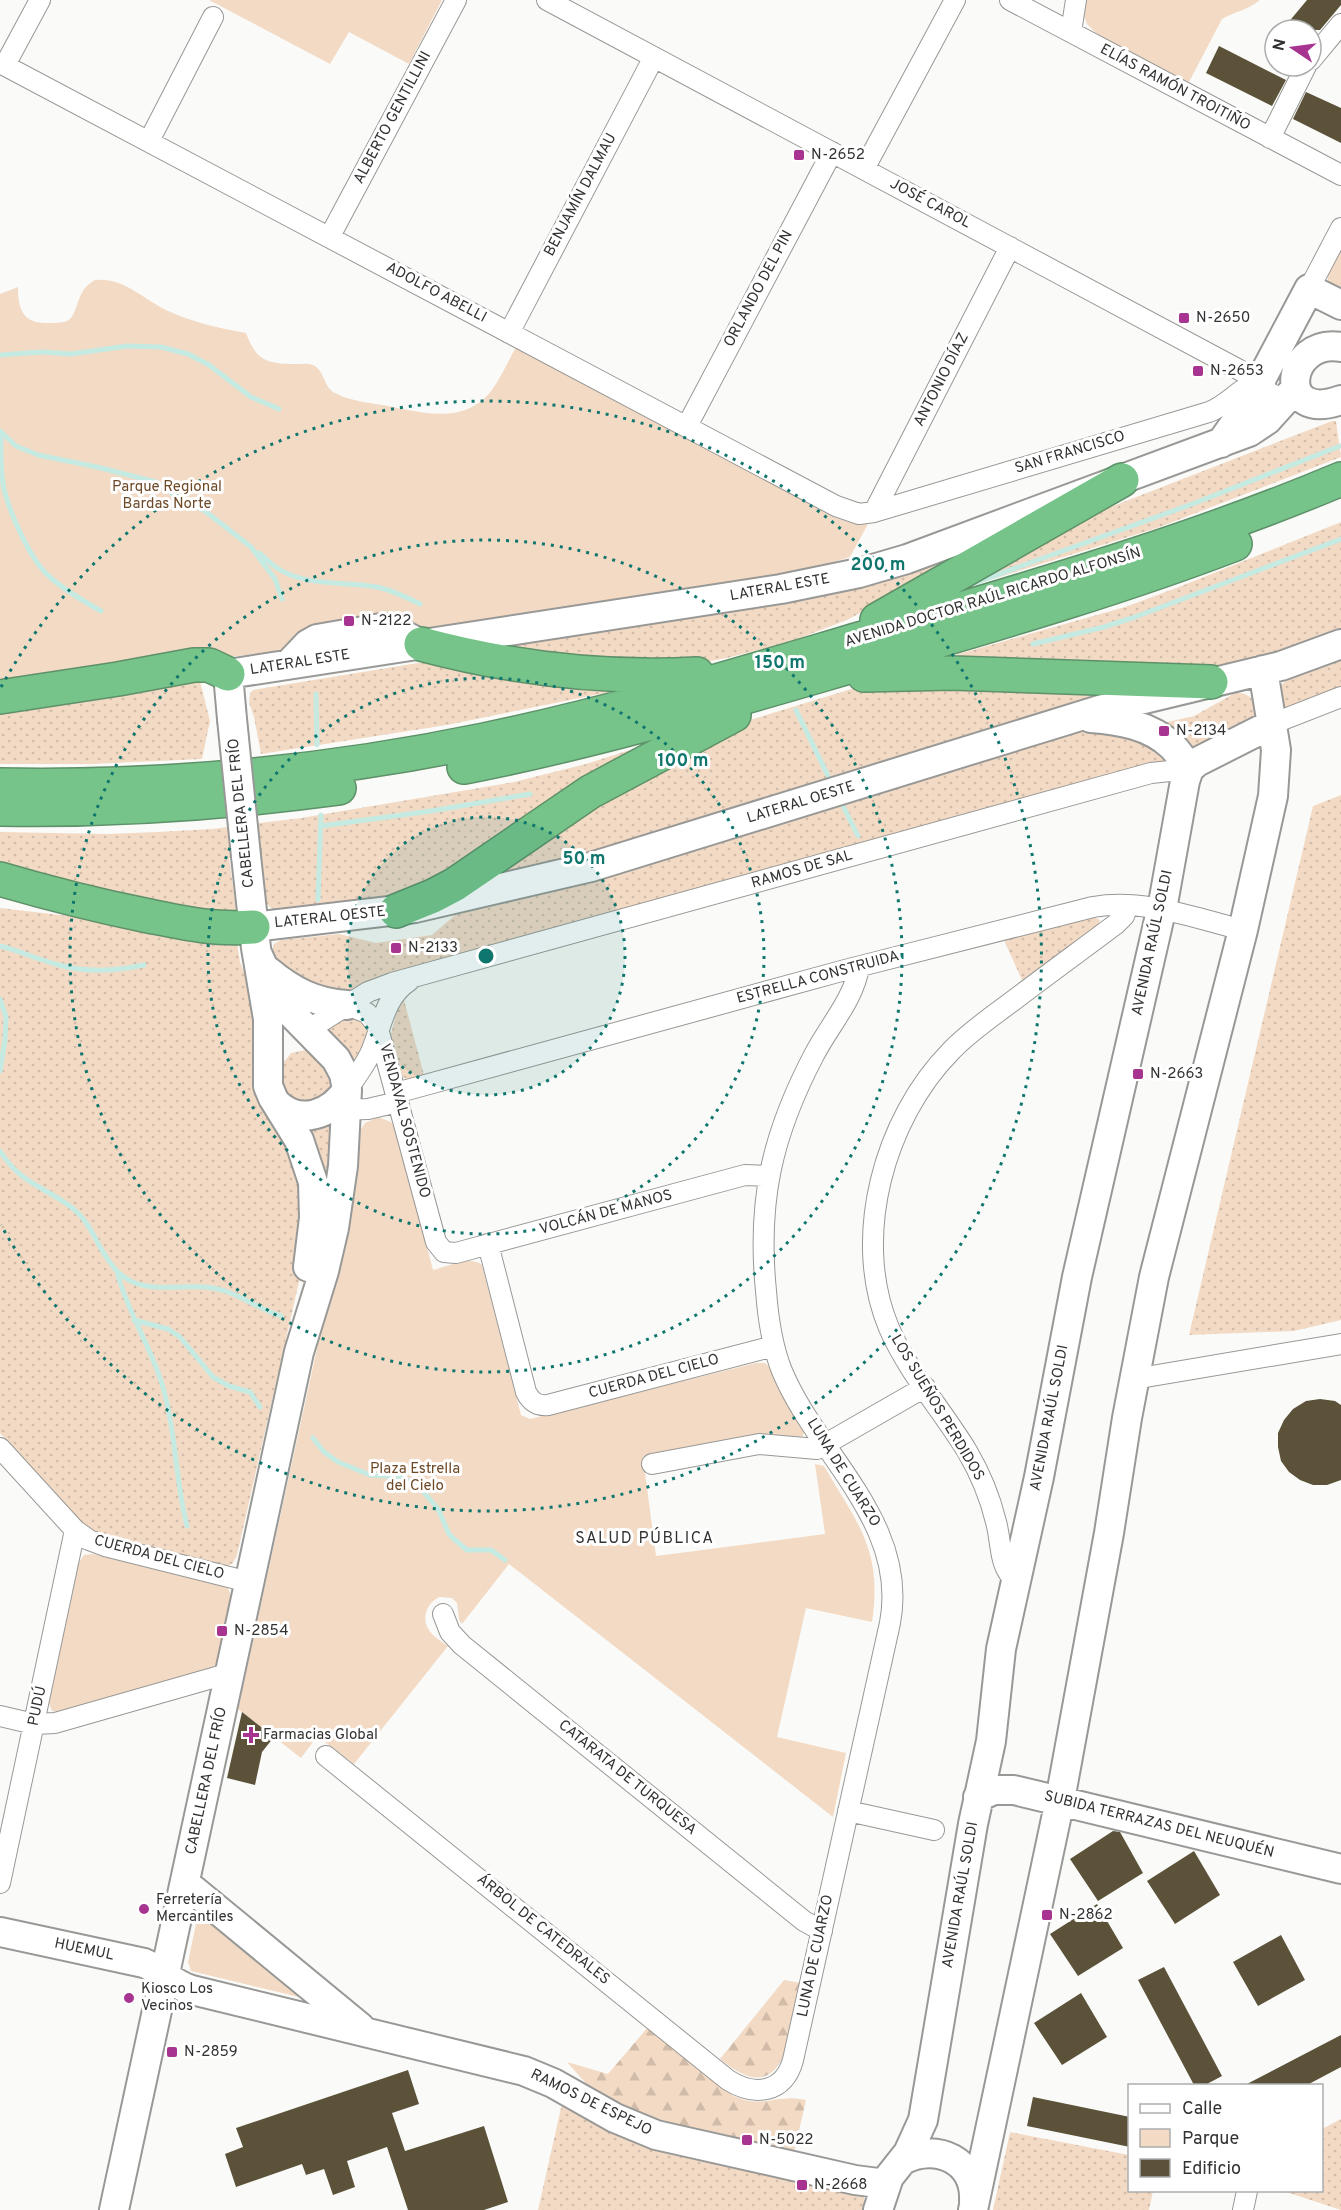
<svg xmlns="http://www.w3.org/2000/svg" width="1341" height="2210" font-family="Overpass,sans-serif">
  <defs>
    <pattern id="grass-dots" width="8" height="8" patternUnits="userSpaceOnUse" patternTransform="scale(1.5)"><rect width="8" height="8" fill="#f3dac5"/><path d="M2 2h.1M6 6h.1" fill="none" stroke="#d1bcaa" stroke-width="1.8" stroke-linecap="round"/></pattern>
    <pattern id="forest-firs" width="22" height="20" patternUnits="userSpaceOnUse" patternTransform="scale(1.5)"><rect width="22" height="20" fill="#f3dac5"/><path d="M5 1l3.5 6h-7zM16 11l3.5 6h-7z" fill="#d1bcaa"/></pattern>
  </defs>
  <rect width="100%" height="100%" fill="#fafbf8"/>
  <path fill="url(#grass-dots)" d="M 1332,421 L 1336,421 L 1341,457 L 1157,528 L 948,593 L 1090,515 Z
    M 1341,522 L 1341,630 L 1304,644 L 1206,672 L 927,663 L 1125,607 L 1179,587 Z
    M 996,539 L 847,620 L 789,642 L 727,658 L 692,664 L 483,649 L 812,598 L 850,589 Z
    M 1341,660 L 1341,688 L 1287,708 L 1283,708 L 1280,686 L 1286,681 Z
    M 430,661 L 639,686 L 447,725 L 261,754 L 254,717 L 249,703 L 250,693 L 253,690 Z
    M 200,681 L 210,721 L 202,759 L 92,764 L 0,764 L 0,706 Z
    M 858,687 L 1127,688 L 583,856 L 490,879 L 490,869 L 740,723 Z
    M 1235,693 C 1251,692 1256,702 1259,716 L 1181,758 L 371,981 L 340,994 L 280,970 L 272,952 L 274,944 L 281,940 L 339,934 L 376,943 L 432,935 L 455,915 L 625,871 L 1089,728 L 1123,732 L 1194,716 Z
    M 664,739 L 414,894 L 274,911 L 267,904 L 261,855 L 229,858 L 236,906 L 235,916 L 0,872 L 0,832 L 108,834 L 158,832 L 212,829 L 301,818 L 514,782 L 586,764 Z
    M 1341,795 L 1341,1320 L 1294,1331 L 1189,1335 L 1313,806 Z
    M 0,908 L 172,928 L 237,943 L 240,962 L 256,1001 L 253,1073 L 255,1088 L 269,1111 L 302,1176 L 303,1264 L 237,1555 L 233,1563 L 225,1567 L 95,1533 L 80,1522 L 0,1433 Z
    M 1094,917 L 1100,920 L 1098,925 L 1022,980 L 1003,938 Z
    M 404,1000 L 424,1075 L 408,1080 L 399,1075 L 390,1038 L 399,1002 Z
    M 348,1017 L 358,1018 L 370,1029 L 357,1067 L 327,1032 L 329,1028 Z
    M 310,1049 L 335,1074 L 331,1092 L 309,1107 L 284,1096 L 279,1068 L 291,1053 Z
    M 332,1118 L 330,1213 L 304,1127 Z
    M 564,2104 L 863,2194 L 865,2201 L 863,2210 L 538,2210 L 561,2108 Z
    M 1341,2119 L 1341,2210 L 1283,2191 L 1322,2190 L 1322,2129 Z
    M 1010,2132 L 1129,2155 L 1130,2190 L 1153,2191 L 1149,2210 L 993,2210 Z"/>
  <path fill="url(#forest-firs)" d="M 784,1980 L 801,1983 C 790,2030 787,2115 720,2059 Z
    M 648,2027 L 724,2090 C 759,2114 773,2092 806,2100 L 793,2157 L 652,2124 L 590,2088 L 567,2062 L 608,2074 Z"/>
  <path fill="#f3dac5" d="M 209,0 L 442,0 L 409,64 L 349,32 L 330,64 Z
    M 1084,0 L 1260,0 C 1246,11 1236,11 1222,19 L 1189,82 L 1100,37 L 1087,24 L 1084,16 Z
    M 1341,250 L 1341,299 C 1319,277 1328,275 1341,250 Z
    M 95,280 C 125,278 141,298 166,310 C 192,322 218,328 246,333 C 256,360 266,364 295,364 C 301,364 307,363 313,365 C 325,370 323,387 335,393 C 351,402 375,403 393,407 C 427,414 466,423 491,391 C 501,378 508,361 516,347 L 836,518 L 851,523 L 868,524 L 850,557 L 810,569 L 425,630 L 355,624 L 353,617 L 344,618 L 344,625 L 284,651 L 179,662 L 0,686 L 0,294 L 18,287 C 18,308 22,324 48,323 C 53,323 62,323 67,321 C 80,314 74,291 95,280 Z
    M 378,1117 L 391,1122 L 396,1130 L 433,1270 C 447,1267 470,1255 482,1265 L 521,1415 L 530,1419 L 756,1363 L 765,1363 L 770,1367 L 805,1430 L 802,1438 L 748,1438 L 643,1457 L 656,1556 L 825,1534 L 815,1464 L 824,1466 C 858,1524 883,1551 872,1622 L 806,1608 L 777,1737 L 846,1753 L 833,1817 L 509,1564 L 462,1624 L 459,1620 L 457,1603 L 452,1598 L 440,1597 C 427,1602 421,1618 429,1630 C 433,1637 441,1641 448,1646 L 354,1764 L 322,1740 L 313,1742 L 301,1758 L 238,1709 L 341,1239 L 359,1132 L 365,1123 Z
    M 93,1554 L 220,1584 L 228,1588 L 232,1598 L 220,1657 L 213,1668 L 203,1674 L 58,1712 L 52,1711 L 49,1703 L 78,1564 L 84,1555 Z
    M 200,1916 L 203,1916 L 300,1994 L 299,1997 L 191,1971 L 188,1962 L 197,1919 Z"/>
  <g fill="none" stroke-linecap="round" stroke-linejoin="round">
    <path stroke="#c5eae2" stroke-width="5" d="M 0,355 L 42,352 L 71,354 L 127,346 L 161,347 L 188,354 L 209,365 L 251,397 L 279,409
      M 0,431 L 16,446 L 38,455 L 97,467 L 156,482 L 177,497 L 205,511 L 251,547 L 275,579 L 282,599
      M 1,434 C 1,452 0,470 4,489 C 10,514 31,562 51,578 C 66,591 83,601 101,611
      M 259,553 C 265,558 271,564 277,568 C 306,587 345,581 377,587 C 392,590 406,597 420,604
      M 969,585 L 1195,503 L 1340,446
      M 1033,644 L 1104,627 L 1135,617 L 1341,539
      M 316,694 L 317,745
      M 796,710 L 830,780
      M 842,804 L 858,836
      M 321,826 L 431,811 L 530,794
      M 318,900 L 321,815
      M 0,946 C 20,951 39,960 59,965 C 88,973 115,971 144,965
      M 0,999 L 6,1017 L 5,1040 L 0,1071
      M 0,1151 C 22,1185 42,1185 71,1207 C 93,1223 98,1252 117,1271 C 143,1298 181,1282 213,1288 C 238,1292 257,1309 281,1316
      M 117,1272 C 127,1311 150,1345 162,1384 C 176,1430 175,1479 187,1526
      M 134,1320 L 168,1329 L 180,1337 L 213,1377 L 229,1386 L 250,1392 L 260,1407
      M 313,1438 L 324,1452 L 338,1462 L 370,1475 L 399,1477 L 416,1483 L 438,1509 L 449,1534 L 454,1539 L 467,1550 L 491,1550 L 505,1560"/>
  </g>
  <path fill="#5b5239" d="M 1307,0 L 1341,0 L 1341,5 L 1320,30 L 1282,30 Z
    M 1219,46 L 1286,80 L 1272,106 L 1206,73 Z
    M 1306,92 L 1341,108 L 1341,143 L 1293,119 Z
    M 1320,1399 L 1335,1401 L 1341,1405 L 1341,1480 L 1327,1485 L 1313,1485 L 1300,1480 L 1289,1472 L 1281,1461 L 1278,1447 L 1278,1433 L 1284,1420 L 1293,1409 L 1306,1401 Z
    M 242,1712 L 274,1737 L 262,1752 L 255,1785 L 227,1778 Z
    M 1113,1831 L 1120,1832 L 1143,1873 L 1098,1901 L 1070,1859 Z
    M 1194,1851 L 1220,1895 L 1175,1924 L 1147,1881 Z
    M 1097,1904 L 1123,1948 L 1078,1976 L 1050,1934 Z
    M 1281,1935 L 1305,1980 L 1258,2006 L 1233,1962 Z
    M 1164,1967 L 1222,2076 L 1205,2085 L 1194,2085 L 1138,1980 Z
    M 1081,1993 L 1107,2037 L 1062,2065 L 1034,2023 Z
    M 1341,2035 L 1341,2067 L 1307,2085 L 1245,2085 Z
    M 408,2070 L 419,2104 L 392,2113 L 405,2151 L 484,2126 L 508,2202 L 484,2210 L 408,2210 L 387,2147 L 347,2161 L 355,2187 L 333,2195 L 324,2169 L 306,2175 L 302,2164 L 236,2187 L 225,2154 L 243,2147 L 236,2128 Z
    M 1033,2097 L 1130,2117 L 1130,2147 L 1027,2126 Z"/>
  <g fill="none" stroke-linecap="round" stroke-linejoin="round">
    <defs>
      <path id="street" d="M 547,0 L 1260,381 L 1270,394 L 1297,401
        M 1010,0 L 1341,175
        M 1071,32 L 1076,0
        M 1311,60 L 1341,24
        M 0,63 L 836,506 L 859,514 L 874,512 L 1209,412 C 1228,405 1240,387 1260,381
        M 5,65 L 40,0
        M 1270,138 L 1306,66
        M 149,141 L 213,17
        M 864,169 L 955,0
        M 330,236 L 456,0
        M 1309,289 L 1341,228
        M 509,333 L 654,57
        M 687,426 L 832,152
        M 874,512 L 1010,247
        M 1272,724 L 1341,697
        M 347,1005 L 367,1013 L 377,1025 L 436,1242 L 444,1252 L 456,1253 L 745,1175 L 768,1176
        M 308,1030 L 368,992 L 392,983 L 1151,773 L 1189,769
        M 347,1090 C 355,1078 364,1067 370,1054 C 382,1028 383,998 409,981
        M 396,1093 L 845,970 L 1093,907 C 1143,898 1195,918 1243,930
        M 333,1110 L 368,1109 L 398,1102
        M 488,1244 L 526,1392 C 531,1402 537,1406 548,1405 L 774,1346
        M 1134,1379 L 1341,1344
        M 0,1448 L 75,1530 L 89,1540 L 105,1546 L 249,1582
        M 652,1464 L 759,1444 L 817,1449 L 925,1387
        M 1017,1579 C 1013,1577 1009,1575 1007,1570 C 1000,1559 1000,1535 996,1522 C 990,1497 980,1473 967,1451 C 942,1410 908,1372 889,1328 C 851,1238 884,1119 951,1051 C 971,1030 996,1014 1018,997 C 1051,972 1084,948 1116,924 L 1124,916 L 1128,905
        M 443,1614 L 450,1632 L 462,1645 L 804,1921 L 822,1931
        M 0,1716 L 34,1724 L 55,1723 L 230,1673
        M 326,1756 L 728,2080 C 755,2097 784,2093 793,2060 L 890,1623 C 909,1523 817,1455 782,1371 C 772,1346 768,1318 766,1291 C 757,1201 772,1135 814,1055 C 829,1026 854,999 859,967
        M 848,1811 L 934,1830
        M 0,1883 L 75,1530
        M 1243,2210 L 1247,2191"/>
      <path id="secondary" d="M 1341,347 C 1285,338 1275,424 1341,400
        M 1221,443 L 1246,408 L 1309,289 L 1341,305
        M 289,664 L 308,644 L 317,639 L 381,628 L 392,629 L 421,644
        M 1091,718 C 1119,720 1150,725 1172,746 C 1178,752 1184,761 1189,769
        M 232,719 L 228,674 L 781,589 L 859,573 L 907,559 L 1249,432 L 1267,420 L 1295,389
        M 246,856 L 256,948 L 268,1019 L 268,1086 L 273,1098 L 299,1140 L 313,1182 L 314,1218 L 308,1267
        M 253,927 L 415,908 L 591,867 L 1103,709 L 1281,666 L 1341,644
        M 268,971 C 292,991 315,1003 347,1005
        M 277,1104 C 301,1126 331,1114 347,1090
        M 978,1797 L 994,1790 L 1014,1790 L 1341,1869
        M 185,1883 L 360,2027
        M 0,1932 L 144,1963 C 161,1970 173,1985 192,1990 L 524,2071 L 553,2083 L 615,2118 L 656,2135 L 855,2180 L 886,2184
        M 903,2160 C 937,2142 976,2161 974,2201
        M 114,2210 L 299,1352 L 324,1271 L 334,1228 L 343,1166 L 347,1090 L 344,1074 L 336,1059 L 287,1009 L 273,988 L 257,953
        M 878,2210 L 889,2177 L 908,2153 L 923,2120 L 973,1824 L 991,1741 L 1001,1649 L 1039,1477 L 1077,1277 L 1164,898 L 1185,781 L 1189,769 L 1197,762 L 1272,724
        M 973,2210 L 1060,1800 L 1109,1533 L 1127,1418 L 1154,1277 L 1243,930 L 1273,796 L 1276,750 L 1263,670"/>
      <path id="highway" d="M 877,620 L 1122,480
        M 421,644 C 511,668 604,679 697,674
        M 864,675 L 952,673 L 1211,682
        M 0,697 L 118,679 L 194,665 L 209,665 L 228,674
        M 464,767 C 598,741 728,702 859,664 C 985,627 1112,591 1235,544
        M 0,785 C 162,788 325,773 484,740 C 615,713 744,673 873,635 C 1031,588 1189,543 1341,479
        M 0,809 C 114,811 226,803 339,788
        M 0,879 C 48,893 95,905 144,915 C 184,923 212,930 253,927
        M 396,911 L 433,896 L 454,885 L 590,792 L 734,715"/>
    </defs>
    <use href="#street" stroke="#989996" stroke-width="22"/>
    <use href="#secondary" stroke="#989996" stroke-width="32"/>
    <use href="#highway" stroke="#5e916a" stroke-width="36"/>
    <use href="#street" stroke="#fff" stroke-width="20"/>
    <use href="#secondary" stroke="#fff" stroke-width="28"/>
    <use href="#highway" stroke="#76c489" stroke-width="33"/>
    <defs>
      <path id="secondary-bridge" d="M 232,719 L 246,856"/>
    </defs>
    <use href="#secondary-bridge" stroke="#989996" stroke-width="32" stroke-linecap="butt"/>
    <use href="#secondary-bridge" stroke="#fff" stroke-width="28"/>
  </g>
  <circle cx="486" cy="956" r="139" fill="#0f766e" fill-opacity=".12"/>
  <g fill="none" stroke="#0f766e" stroke-width="3" stroke-dasharray="3 6">
    <circle cx="486" cy="956" r="139"/>
    <circle cx="486" cy="956" r="278"/>
    <circle cx="486" cy="956" r="416"/>
    <path d="M1 687A555 555 0 1 1 1 1225"/>
  </g>
  <g fill="#a63490" stroke="#fff" stroke-width="2">
    <rect x="793" y="149" width="12" height="12" rx="3"/>
    <rect x="1178" y="312" width="12" height="12" rx="3"/>
    <rect x="1192" y="365" width="12" height="12" rx="3"/>
    <rect x="343" y="615" width="12" height="12" rx="3"/>
    <rect x="1158" y="725" width="12" height="12" rx="3"/>
    <rect x="390" y="942" width="12" height="12" rx="3"/>
    <rect x="1132" y="1068" width="12" height="12" rx="3"/>
    <rect x="216" y="1625" width="12" height="12" rx="3"/>
    <path d="M248 1726h6v6h6v6h-6v6h-6v-6h-6v-6h6z"/>
    <circle cx="144" cy="1909" r="6"/>
    <rect x="1041" y="1909" width="12" height="12" rx="3"/>
    <circle cx="129" cy="1998" r="6"/>
    <rect x="166" y="2046" width="12" height="12" rx="3"/>
    <rect x="741" y="2134" width="12" height="12" rx="3"/>
    <rect x="796" y="2179" width="12" height="12" rx="3"/>
  </g>
  <g text-anchor="middle" dominant-baseline="central" stroke-width="6" stroke-linejoin="round" paint-order="stroke">
    <g font-size="15" fill="#323231" stroke="#fff">
      <text transform="translate(1175 88) rotate(28)">ELÍAS RAMÓN TROITIÑO</text>
      <text transform="translate(393 118) rotate(-62)">ALBERTO GENTILLINI</text>
      <text transform="translate(581 195) rotate(-62)">BENJAMÍN DALMAU</text>
      <text transform="translate(930 204) rotate(28)">JOSÉ CAROL</text>
      <text transform="translate(759 289) rotate(-62)">ORLANDO DEL PIN</text>
      <text transform="translate(436 293) rotate(28)">ADOLFO ABELLI</text>
      <text transform="translate(942 380) rotate(-63)">ANTONIO DÍAZ</text>
      <text transform="translate(1070 453) rotate(-17)">SAN FRANCISCO</text>
      <text transform="translate(780 588) rotate(-10)">LATERAL ESTE</text>
      <text transform="translate(993 598) rotate(-17)">AVENIDA DOCTOR RAÚL RICARDO ALFONSÍN</text>
      <text transform="translate(300 663) rotate(-9)">LATERAL ESTE</text>
      <text transform="translate(801 803) rotate(-17)">LATERAL OESTE</text>
      <text transform="translate(242 813) rotate(-96)">CABELLERA DEL FRÍO</text>
      <text transform="translate(802 870) rotate(-16)">RAMOS DE SAL</text>
      <text transform="translate(330 918) rotate(-6)">LATERAL OESTE</text>
      <text transform="translate(1153 943) rotate(-78)">AVENIDA RAÚL SOLDI</text>
      <text transform="translate(818 978) rotate(-15)">ESTRELLA CONSTRUIDA</text>
      <text transform="translate(404 1121) rotate(75)">VENDAVAL SOSTENIDO</text>
      <text transform="translate(606 1213) rotate(-15)">VOLCÁN DE MANOS</text>
      <text transform="translate(654 1377) rotate(-15)">CUERDA DEL CIELO</text>
      <text transform="translate(937 1408) rotate(59)">LOS SUEÑOS PERDIDOS</text>
      <text transform="translate(1050 1418) rotate(-79)">AVENIDA RAÚL SOLDI</text>
      <text transform="translate(843 1473) rotate(58)">LUNA DE CUARZO</text>
      <text transform="translate(159 1558) rotate(15)">CUERDA DEL CIELO</text>
      <text transform="translate(38 1706) rotate(-78)">PUDÚ</text>
      <text transform="translate(627 1778) rotate(39)">CATARATA DE TURQUESA</text>
      <text transform="translate(207 1781) rotate(-78)">CABELLERA DEL FRÍO</text>
      <text transform="translate(1159 1825) rotate(14)">SUBIDA TERRAZAS DEL NEUQUÉN</text>
      <text transform="translate(961 1895) rotate(-80)">AVENIDA RAÚL SOLDI</text>
      <text transform="translate(543 1930) rotate(39)">ÁRBOL DE CATEDRALES</text>
      <text transform="translate(84 1950) rotate(12)">HUEMUL</text>
      <text transform="translate(816 1956) rotate(-78)">LUNA DE CUARZO</text>
      <text transform="translate(591 2103) rotate(26)">RAMOS DE ESPEJO</text>
    </g>
    <g font-size="15" fill="#323231" stroke="#fff" text-anchor="start">
      <text x="811" y="155">N-2652</text>
      <text x="1196" y="318">N-2650</text>
      <text x="1210" y="371">N-2653</text>
      <text x="361" y="621">N-2122</text>
      <text x="1176" y="731">N-2134</text>
      <text x="408" y="948">N-2133</text>
      <text x="1150" y="1074">N-2663</text>
      <text x="234" y="1631">N-2854</text>
      <text x="263" y="1735">Farmacias Global</text>
      <text x="156" y="1900">Ferretería<tspan x="156" dy="17">Mercantiles</tspan></text>
      <text x="1059" y="1915">N-2862</text>
      <text x="141" y="1989">Kiosco Los<tspan x="141" dy="17">Vecinos</tspan></text>
      <text x="184" y="2052">N-2859</text>
      <text x="759" y="2140">N-5022</text>
      <text x="814" y="2185">N-2668</text>
    </g>
    <g font-size="15" fill="#6e4926" stroke="#fff">
      <text x="167" y="487">Parque Regional<tspan x="167" dy="17">Bardas Norte</tspan></text>
      <text x="415" y="1469">Plaza Estrella<tspan x="415" dy="17">del Cielo</tspan></text>
    </g>
    <g font-size="16" letter-spacing="1.5" fill="#323231" stroke="#fff">
      <text x="645" y="1539">SALUD PÚBLICA</text>
    </g>
  </g>
  <circle cx="486" cy="956" r="9" fill="#0f766e" stroke="#fff" stroke-width="3"/>
  <g font-size="18" text-anchor="middle" font-weight="bold" fill="#0f766e" stroke="#fff" stroke-width="6" stroke-linejoin="round" paint-order="stroke">
    <text x="878" y="570">200 m</text>
    <text x="780" y="668">150 m</text>
    <text x="683" y="766">100 m</text>
    <text x="584" y="864">50 m</text>
  </g>
  <rect x="1128" y="2084" width="195" height="108" fill="#ffffff" stroke="#adadad" stroke-width="1.5"/>
  <rect x="1140" y="2104" width="30" height="9" fill="#ffffff" stroke="#adadad" stroke-width="1.5"/>
  <text x="1182" y="2114" font-size="18" fill="#323231">Calle</text>
  <rect x="1140" y="2129" width="30" height="18" fill="#f3dac5" stroke="#adadad" stroke-width="1.5"/>
  <text x="1182" y="2144" font-size="18" fill="#323231">Parque</text>
  <rect x="1140" y="2159" width="30" height="18" fill="#5b5239" stroke="#adadad" stroke-width="1.5"/>
  <text x="1182" y="2174" font-size="18" fill="#323231">Edificio</text>
  <g transform="translate(1293 48) rotate(283)"><circle r="28" fill="#ffffff" stroke="#adadad" stroke-width="1.5"/>
  <path d="M0-4.5L10 22L0 15L-10 22Z" fill="#a63490"/>
  <text y="-9" font-size="16" font-weight="bold" text-anchor="middle" fill="#323231">N</text>
  </g>
</svg>
